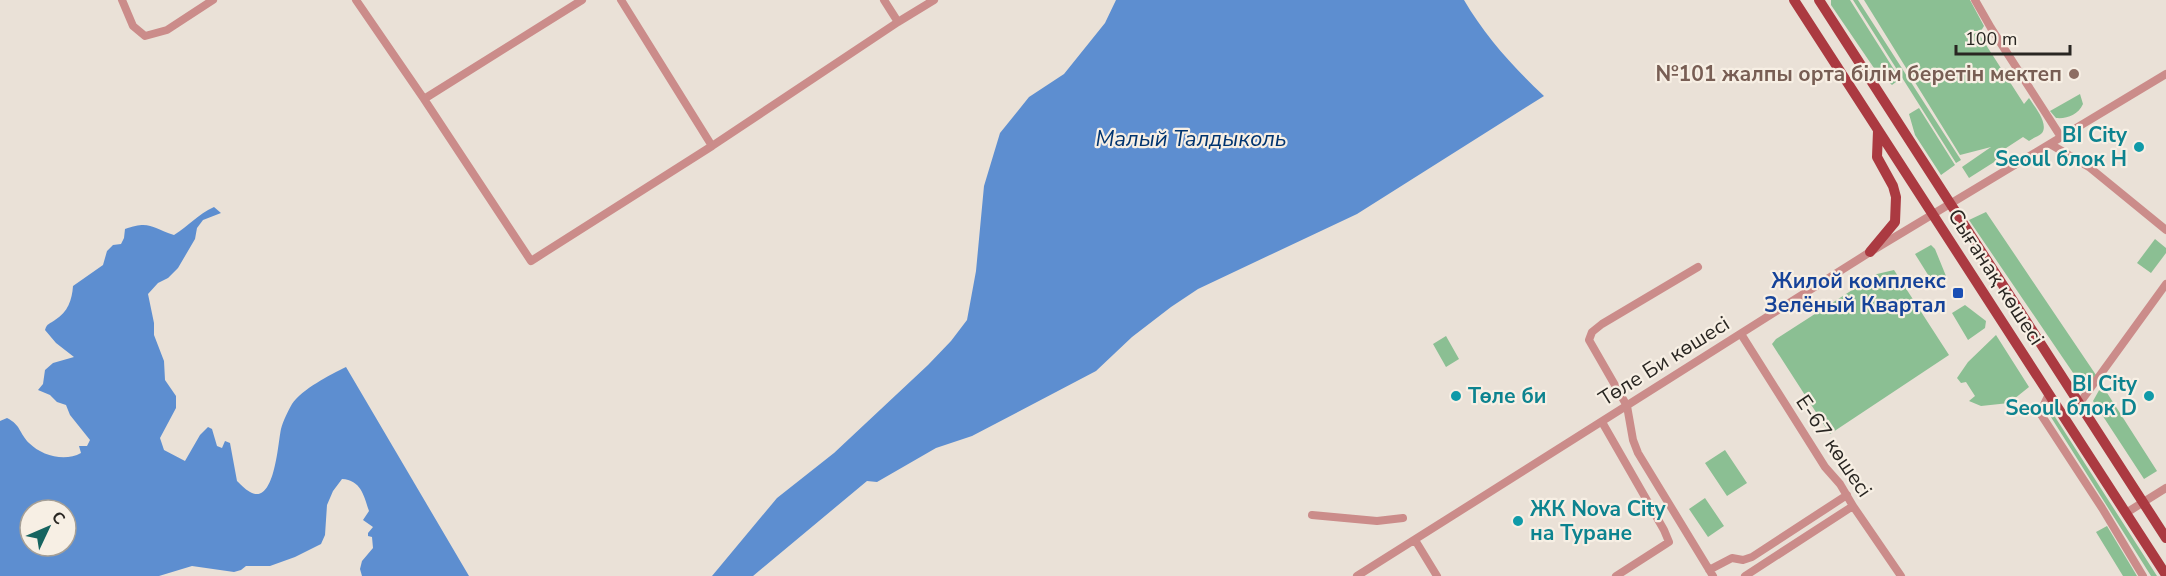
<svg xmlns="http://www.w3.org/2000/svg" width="2166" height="576" font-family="'Nunito Sans',sans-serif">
  <rect width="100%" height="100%" fill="#eae1d7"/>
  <path fill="#8bbf93" d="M 1831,0 L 1850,0 L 1900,79 L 1892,85 L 1876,71 L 1831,5 Z
    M 1853,0 L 1858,0 L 1961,160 L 1956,163 Z
    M 1864,0 L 1970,0 L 1984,26 L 1979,34 L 2024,104 L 2029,98 C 2034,106 2049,123 2042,133 C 2039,136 2033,138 2029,141 L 2023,137 L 2000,152 L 2002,157 L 1969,178 L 1962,167 L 1991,147 L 1960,155 Z
    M 2080,94 L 2083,104 C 2078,115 2067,119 2056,118 L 2050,111 Z
    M 1919,108 L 1955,165 L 1941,175 L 1915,135 L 1909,114 Z
    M 1986,212 L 2096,375 L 2086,387 L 2082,386 L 1969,220 Z
    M 2155,239 L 2166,248 L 2166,253 L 2151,273 L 2137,263 Z
    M 1931,245 L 1935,249 L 1946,276 L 1935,286 L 1915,254 Z
    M 1894,270 L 1949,355 L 1830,434 L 1772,344 L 1776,339 L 1877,274 Z
    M 1965,305 L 1986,321 L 1985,328 L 1968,340 L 1952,313 Z
    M 1996,335 L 2029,387 L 2009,403 L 1981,406 L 1969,401 L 1975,396 L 1966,382 L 1961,383 L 1957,378 L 1968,362 Z
    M 1446,336 L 1459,359 L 1446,367 L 1433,344 Z
    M 2102,385 L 2157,471 L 2144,479 L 2093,401 Z
    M 2050,409 L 2157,576 L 2151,576 L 2049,414 Z
    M 1725,450 L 1747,483 L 1727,496 L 1705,463 Z
    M 1705,498 L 1724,526 L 1708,537 L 1689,509 Z
    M 2107,526 L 2137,576 L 2123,576 L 2096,532 Z"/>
  <path fill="#5d8ed0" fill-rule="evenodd" d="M 1116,0 L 1464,0 C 1485,36 1514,68 1544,96 L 1357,214 L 1198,289 L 1171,307 L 1132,337 L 1096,371 L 972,436 L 936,448 L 877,482 L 867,481 L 753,576 L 712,576 L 777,498 L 834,453 L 928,365 L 951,341 L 967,320 L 976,271 L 984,186 L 1000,133 L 1029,97 L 1064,74 L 1105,23 Z
    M 214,207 L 221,213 L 203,220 L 197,228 L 195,239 L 178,268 L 168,278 L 158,283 L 148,294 L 154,323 L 154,335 L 164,361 L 165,380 L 176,396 L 176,408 L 160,438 L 164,450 L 185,461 L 200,435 L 208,427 L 212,429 L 217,446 L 222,448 L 225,441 L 230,443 L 237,481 C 241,485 247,491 252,493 C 275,503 278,442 281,429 C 283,421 288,411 292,404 C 302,389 330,375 346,367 L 469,576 L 362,576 L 360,569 L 362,561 L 373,548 L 372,537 L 368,536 L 368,533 L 373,527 L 363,520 L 369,511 C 364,496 361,480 342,479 L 333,491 L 327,505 L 325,535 L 321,544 L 295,557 L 270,566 L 246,566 L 241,570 L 234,572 L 192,566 L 159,576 L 0,576 L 0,421 L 7,418 C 21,425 19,433 29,443 C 42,456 65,462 81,453 L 79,446 L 87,446 L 90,440 L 70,415 L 66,405 L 57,402 L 50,395 L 38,390 L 43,384 L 45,370 L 53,363 L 74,357 L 56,343 L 45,330 C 47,323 50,324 55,320 C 68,312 72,300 73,286 L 103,265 L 107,251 L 113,245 L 121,244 L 124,238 L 125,229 C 150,220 152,228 174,235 C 190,225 197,215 214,207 ZM 30,510 L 66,510 L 66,546 L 30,546 Z"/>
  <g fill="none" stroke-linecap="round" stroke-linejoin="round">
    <path stroke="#cb8c8a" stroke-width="8" d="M 122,0 L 133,26 L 145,36 L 167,30 L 213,0
      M 356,0 L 424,99 L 582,0
      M 621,0 L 712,146 L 898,22 L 884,0
      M 1975,0 L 1991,28 L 2061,137
      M 898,22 L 934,0
      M 424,99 L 531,261 L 712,146
      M 2050,144 L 2089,167 L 2166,230
      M 1698,267 L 1602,324 L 1592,332 L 1589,340 L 1627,406 L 1633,440 L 1638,453 L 1713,576
      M 1741,334 L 1825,467 L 1840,484 L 1853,506 L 1901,576
      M 2049,394 L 2040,413 L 2102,508 L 2143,576
      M 2079,404 L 2166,284
      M 1602,422 L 1664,530 L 1669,542 L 1616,576
      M 2126,513 L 2166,488
      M 1312,515 L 1377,521 L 1403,518
      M 1415,540 L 1437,576
      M 1709,570 L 1732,558 L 1743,560 L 1752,557 L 1847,495
      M 1357,576 L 1870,252 L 2166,74
      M 1745,576 L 1853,506"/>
    <path stroke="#ab3a41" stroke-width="10" d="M 1794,0 L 2166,575
      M 1819,0 L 2166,538
      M 1870,252 L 1895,222 L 1896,197 L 1893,186 L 1877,157 L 1878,131"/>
  </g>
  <circle fill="#8d6e63" stroke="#f7efe4" stroke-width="2" cx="2074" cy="74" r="6"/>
  <g fill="#0f9aa8" stroke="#f7efe4" stroke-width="2">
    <circle cx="2139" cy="147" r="6"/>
    <circle cx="1456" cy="396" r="6"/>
    <circle cx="2149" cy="396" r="6"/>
    <circle cx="1518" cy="521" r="6"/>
  </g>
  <rect fill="#1a4fb4" stroke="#f7efe4" stroke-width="2" x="1952" y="287" width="12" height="12" rx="3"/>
  <g text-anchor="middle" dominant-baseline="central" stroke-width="4.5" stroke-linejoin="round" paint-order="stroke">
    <g font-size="21" font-weight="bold" fill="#785e54" stroke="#f7efe4" text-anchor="end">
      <text x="2062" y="74">№101 жалпы орта білім беретін мектеп</text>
    </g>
    <g font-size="21" font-weight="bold" fill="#0d838f" stroke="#f7efe4" text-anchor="end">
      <text x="2127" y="135">BI City<tspan x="2127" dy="24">Seoul блок H</tspan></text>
      <text x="2137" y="384">BI City<tspan x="2137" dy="24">Seoul блок D</tspan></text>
      <text x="1468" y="396" text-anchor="start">Төле би</text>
      <text x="1530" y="509" text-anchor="start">ЖК Nova City<tspan x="1530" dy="24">на Туране</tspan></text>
    </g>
    <g font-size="21" fill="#292622" stroke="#f7efe4">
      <text transform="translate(1996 277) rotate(57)">Сығанақ көшесі</text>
      <text transform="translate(1664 361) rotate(-32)">Төле Би көшесі</text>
      <text transform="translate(1834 446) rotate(56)">Е-67 көшесі</text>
    </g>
    <g font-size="21" font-weight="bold" fill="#164399" stroke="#f7efe4" text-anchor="end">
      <text x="1946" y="281">Жилой комплекс<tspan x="1946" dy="24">Зелёный Квартал</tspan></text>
    </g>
    <g font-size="22" font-style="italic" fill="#00346f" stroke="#f7efe4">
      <text x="1191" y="139">Малый Талдыколь</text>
    </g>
  </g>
  <g transform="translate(48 528) rotate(46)"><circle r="28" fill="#f7efe4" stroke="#a59f96" stroke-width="1.5"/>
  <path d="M0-4.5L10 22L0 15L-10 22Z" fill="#166460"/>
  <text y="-9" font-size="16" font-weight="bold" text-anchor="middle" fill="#292622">С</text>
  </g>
  <path d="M1956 45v9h114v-9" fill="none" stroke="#292622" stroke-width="3"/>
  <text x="1965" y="45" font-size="18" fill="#292622" stroke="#f7efe4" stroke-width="4.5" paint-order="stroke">100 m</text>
</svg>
